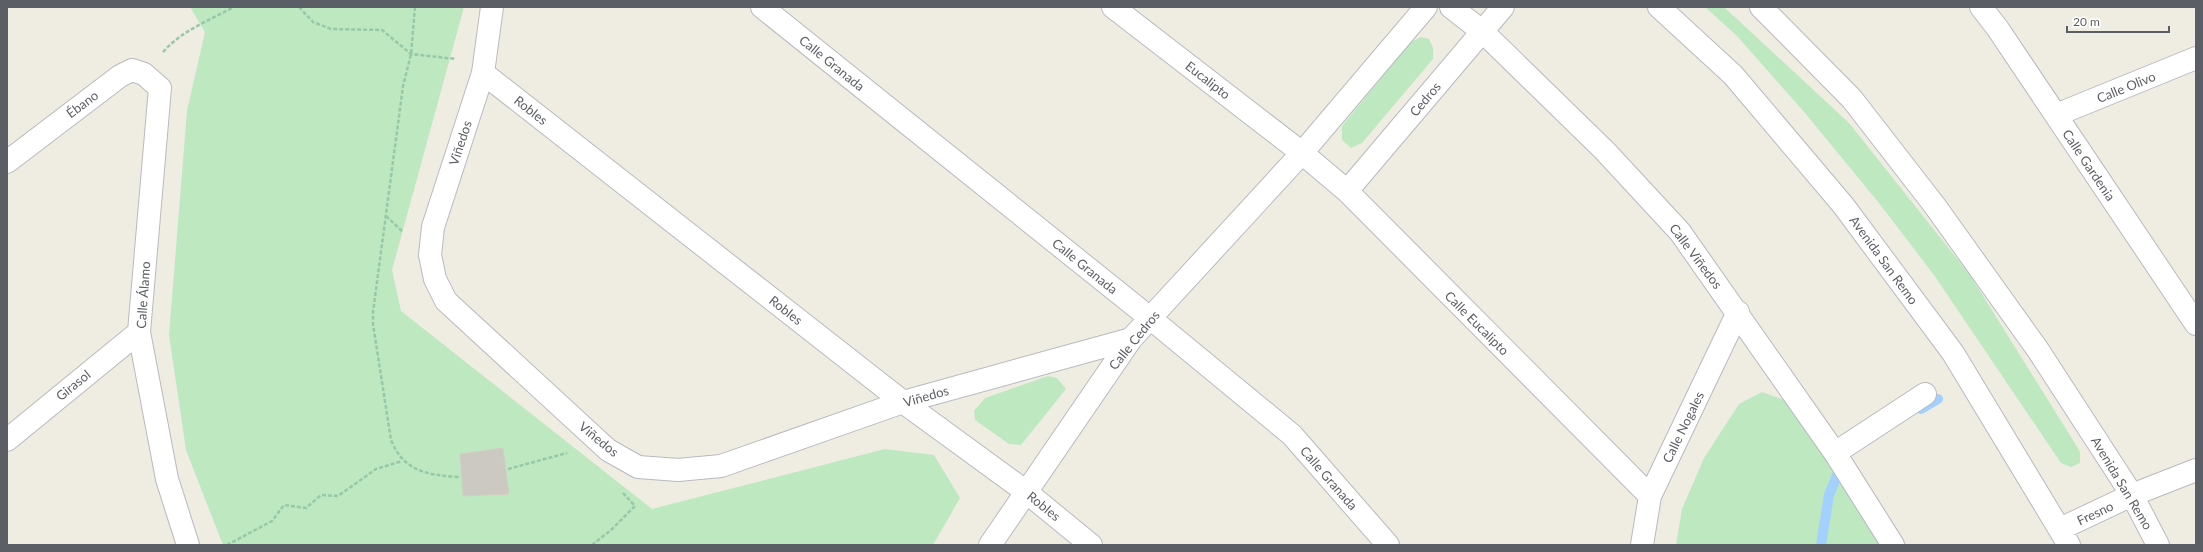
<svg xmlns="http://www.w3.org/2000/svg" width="2203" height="552" font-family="Lato,sans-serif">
  <rect width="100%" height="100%" fill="#efece2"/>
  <path fill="#bde8c0" d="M 190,7 L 464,7 L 392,270 L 401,311 L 652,509 L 885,449 L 934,455 L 960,498 L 933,545 L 223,545 L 186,450 L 169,335 L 187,111 L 205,32 Z
    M 1705,7 L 1724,7 L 1849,123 L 1970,275 L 2076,445 L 2080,452 L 2080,463 L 2071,467 L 2061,463 L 1934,275 L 1879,203 L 1805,113 L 1737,36 Z
    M 1421,37 L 1429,39 L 1433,48 L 1433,59 L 1362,143 L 1351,148 L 1342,140 L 1342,126 L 1411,42 Z
    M 1048,376 L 1057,378 L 1066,389 L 1021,445 L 1009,444 L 975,420 L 974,411 L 985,398 Z
    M 1762,392 L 1792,403 L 1885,545 L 1676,545 L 1682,509 L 1704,458 L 1739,404 Z"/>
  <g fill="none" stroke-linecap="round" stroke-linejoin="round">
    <path stroke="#a2d1ff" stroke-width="10" d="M 1921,409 L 1938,399
      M 1821,545 L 1829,495 L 1842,463"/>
  </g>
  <path fill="#cbc9c2" stroke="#d4cfc0" d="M 503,448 L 509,494 L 463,496 L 460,454 Z"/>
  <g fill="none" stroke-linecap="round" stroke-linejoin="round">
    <defs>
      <path id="minor" d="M 492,7 L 483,73 L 433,227 L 430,255 L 435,279 L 446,301 L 608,450 L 638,467 L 678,470 L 721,466 L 903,402 L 1131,339
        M 762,7 L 1150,318 L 1292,435 L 1388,545
        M 1113,7 L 1302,153 L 1347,191 L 1650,496
        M 1451,7 L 1483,32 L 1605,151 L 1680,232 L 1835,453 L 1893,545
        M 1659,7 L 1733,75 L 1843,205 L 1953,353 L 2069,545
        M 1761,7 L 1852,99 L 1935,206 L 2038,350 L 2132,495 L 2158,545
        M 1981,7 L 1998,29 L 2196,324
        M 483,73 L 903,402 L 1025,491 L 1091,545
        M 2056,115 L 2196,58
        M 7,162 L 120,76 L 132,70 L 144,74 L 160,88 L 139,332 L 167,479 L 188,545
        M 1347,191 L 1503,7
        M 7,440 L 139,332
        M 1835,453 L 1925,394
        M 2060,529 L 2132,495 L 2196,470
        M 990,545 L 1131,339 L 1302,153 L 1426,7
        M 1642,545 L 1650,496 L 1738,312"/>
    </defs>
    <use href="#minor" stroke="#b8bac0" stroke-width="24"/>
    <path stroke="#96c9a7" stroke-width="2.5" stroke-dasharray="4 2" stroke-linecap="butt" d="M 299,7 L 313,22 L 331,29 L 382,30 L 411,54 L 456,59
      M 415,7 L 411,54 L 403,86 L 373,312 L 373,324 L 391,440 C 404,472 428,475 459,477
      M 163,52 C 181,31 210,20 234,7
      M 386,216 L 403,232
      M 508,469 L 567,453
      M 227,545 L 272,521 L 284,505 L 306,508 L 321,495 L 338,496 L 376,469 L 402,461
      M 592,545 L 611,530 L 635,506 L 623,493"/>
    <use href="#minor" stroke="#fff" stroke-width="22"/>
  </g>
  <g text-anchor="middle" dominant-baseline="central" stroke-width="4" stroke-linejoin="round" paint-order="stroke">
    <g font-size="13" fill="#5b5e64" stroke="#fff">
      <text transform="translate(832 63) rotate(39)">Calle Granada</text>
      <text transform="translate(1208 80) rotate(38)">Eucalipto</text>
      <text transform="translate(2126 87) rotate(-22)">Calle Olivo</text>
      <text transform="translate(1425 99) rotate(-50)">Cedros</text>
      <text transform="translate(82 104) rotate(-37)">Ébano</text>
      <text transform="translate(531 110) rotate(38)">Robles</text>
      <text transform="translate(460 143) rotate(-72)">Viñedos</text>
      <text transform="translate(2089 165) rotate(56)">Calle Gardenia</text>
      <text transform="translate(1696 256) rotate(53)">Calle Viñedos</text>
      <text transform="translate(1884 260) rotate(54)">Avenida San Remo</text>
      <text transform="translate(1085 266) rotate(39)">Calle Granada</text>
      <text transform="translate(143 295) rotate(-86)">Calle Álamo</text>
      <text transform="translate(786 310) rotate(38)">Robles</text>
      <text transform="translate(1477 323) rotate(45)">Calle Eucalipto</text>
      <text transform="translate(1134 340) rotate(-51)">Calle Cedros</text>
      <text transform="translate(73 385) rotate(-39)">Girasol</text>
      <text transform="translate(926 396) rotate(-16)">Viñedos</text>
      <text transform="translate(1683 427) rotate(-64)">Calle Nogales</text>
      <text transform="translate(599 439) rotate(39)">Viñedos</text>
      <text transform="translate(1329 478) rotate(49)">Calle Granada</text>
      <text transform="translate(2122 483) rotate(59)">Avenida San Remo</text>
      <text transform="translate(1044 506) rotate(39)">Robles</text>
      <text transform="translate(2095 513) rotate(-25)">Fresno</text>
    </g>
  </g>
  <rect width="2203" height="552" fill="none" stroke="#5b5e64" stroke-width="16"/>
  <path d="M2067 26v6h102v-6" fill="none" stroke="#5b5e64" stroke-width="2"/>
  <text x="2073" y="26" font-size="12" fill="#5b5e64" stroke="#ffffff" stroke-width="3" paint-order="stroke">20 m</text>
</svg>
